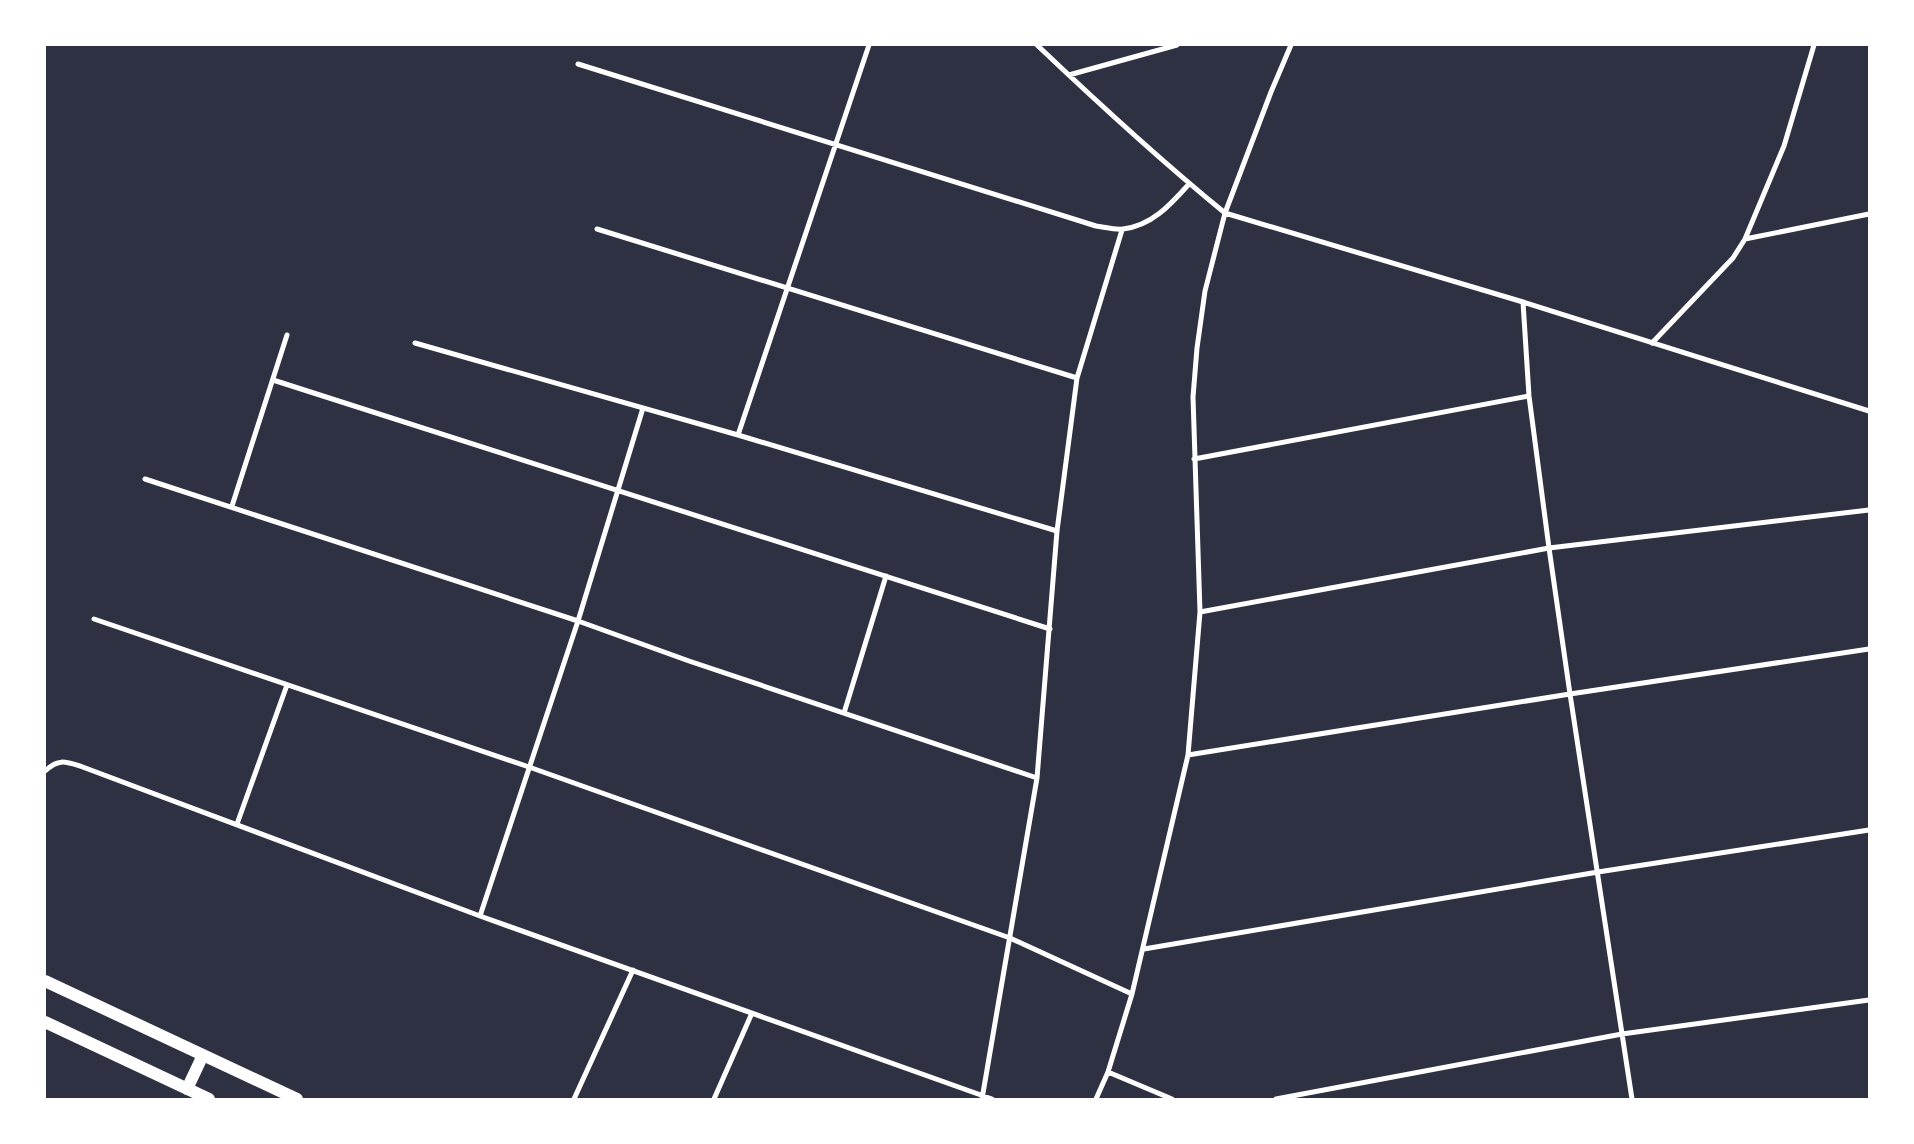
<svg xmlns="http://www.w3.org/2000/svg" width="1914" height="1144" font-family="'Roboto Condensed',sans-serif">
  <rect width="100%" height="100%" fill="#2d3142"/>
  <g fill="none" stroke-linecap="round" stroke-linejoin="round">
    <path stroke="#fff" stroke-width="5" d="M 1037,45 C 1098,103 1160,160 1225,213 L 1523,302 L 1869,411
      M 578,64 L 1096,226 C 1104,227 1115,230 1123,229 C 1152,226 1171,204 1189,184
      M 1069,75 L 1177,45
      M 597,229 L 1077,378
      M 1745,239 L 1869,214
      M 1523,302 L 1529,396 L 1549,548 L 1570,694 L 1632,1099
      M 415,343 L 738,435 L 1057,531
      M 1652,343 L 1733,258 L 1745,239 L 1784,146 L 1814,45
      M 273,380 L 1050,629
      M 738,435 L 869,45
      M 1194,459 L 1529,396
      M 145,479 L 578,621 L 689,661 L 1037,778
      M 232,506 L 287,335
      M 1200,612 L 1549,548 L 1869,510
      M 94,619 L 529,767 L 1010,938 L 1132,994
      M 844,713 L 886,576
      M 1188,755 L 1570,694 L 1869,649
      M 45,771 C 58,759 64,761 80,766 L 480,916 L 992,1099
      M 237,824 L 287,685
      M 480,916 L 578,621 L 643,408
      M 1144,949 L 1598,872 L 1869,830
      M 1108,1072 L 1172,1099
      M 574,1099 L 633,970
      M 714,1099 L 752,1013
      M 982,1099 L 1037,778 L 1057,531 L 1077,378 L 1122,230
      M 1096,1099 L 1108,1072 L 1132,994 L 1188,755 L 1200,612 L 1193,397 L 1197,348 L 1205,291 L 1225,213 L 1271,92 L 1291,45
      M 1276,1099 L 1622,1034 L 1869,1000"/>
    <path stroke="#fff" stroke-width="12" d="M 45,981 L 297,1099
      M 45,1022 L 209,1099
      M 187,1089 L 203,1055"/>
  </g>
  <rect width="1914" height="1144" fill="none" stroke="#ffffff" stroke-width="92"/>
</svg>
